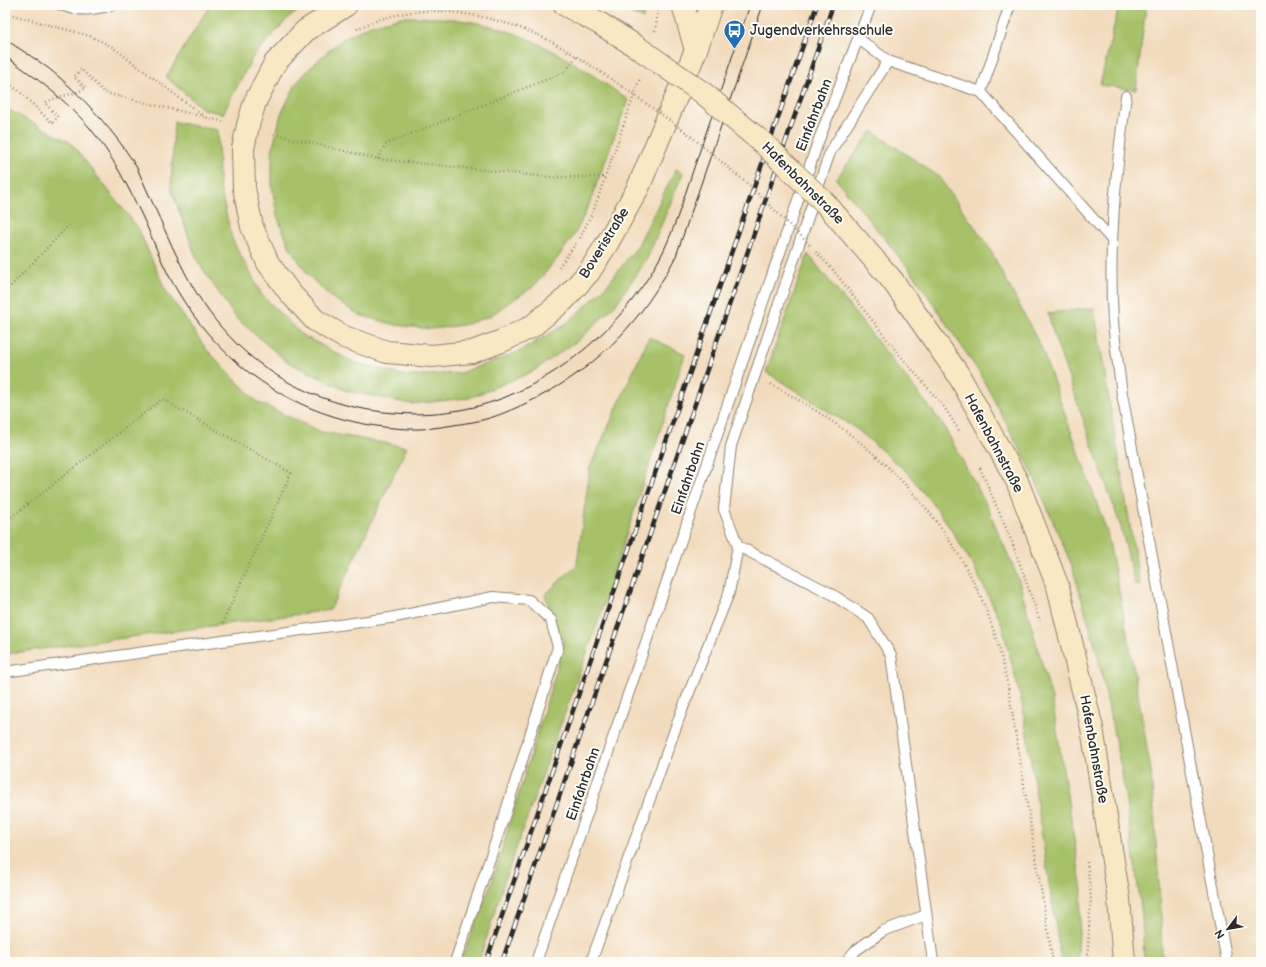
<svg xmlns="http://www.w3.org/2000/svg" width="1266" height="967" font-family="'Balsamiq Sans',sans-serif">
  <rect width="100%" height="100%" fill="#fdfcf7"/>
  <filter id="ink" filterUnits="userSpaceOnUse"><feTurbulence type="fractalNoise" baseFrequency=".025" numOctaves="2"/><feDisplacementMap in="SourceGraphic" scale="8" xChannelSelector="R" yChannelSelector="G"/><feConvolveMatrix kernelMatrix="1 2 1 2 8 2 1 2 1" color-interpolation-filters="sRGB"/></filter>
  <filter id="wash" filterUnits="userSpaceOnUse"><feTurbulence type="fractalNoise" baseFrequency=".012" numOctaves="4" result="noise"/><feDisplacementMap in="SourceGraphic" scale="16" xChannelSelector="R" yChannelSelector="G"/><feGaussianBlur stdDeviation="0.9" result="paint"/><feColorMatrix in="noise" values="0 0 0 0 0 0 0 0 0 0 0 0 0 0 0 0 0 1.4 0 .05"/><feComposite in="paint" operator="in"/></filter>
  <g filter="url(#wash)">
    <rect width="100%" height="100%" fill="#f2dbbd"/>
    <path fill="#a6c167" stroke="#687649" d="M 210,5 L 308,5 L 289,17 L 252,58 L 223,114 L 203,109 L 166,77 Z
      M 615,5 L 644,5 L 643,19 Z
      M 1119,5 L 1146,5 L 1136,90 L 1100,85 Z
      M 401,17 C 429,17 456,18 483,24 C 537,36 584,68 628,100 L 588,207 L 575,234 L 556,260 L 533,287 L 511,301 L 490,316 L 464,325 L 431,329 L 396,325 L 359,315 L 331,297 L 309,276 L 290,248 L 277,216 L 272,186 L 272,151 L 281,114 L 297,82 L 319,59 L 344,38 L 371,25 Z
      M 5,108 L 71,143 L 138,228 L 165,289 L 206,349 L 257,402 L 322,432 L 407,447 L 330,610 L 5,654 Z
      M 174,122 L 218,130 L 219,183 L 232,239 L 262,295 L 302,335 L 355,363 L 407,376 L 460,373 L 519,352 L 567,323 L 603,290 L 637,247 L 676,169 L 683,173 L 647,259 L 616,304 L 580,339 L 532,372 L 469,398 L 411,404 L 347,391 L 286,361 L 236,318 L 198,262 L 171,189 Z
      M 872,131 L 938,176 L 987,244 L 1041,347 L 1107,532 L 1129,642 L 1151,771 L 1161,914 L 1162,962 L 1144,962 L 1142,915 L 1122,773 L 1097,652 L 1072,566 L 1033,474 L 979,372 L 913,274 L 836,179 Z
      M 808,254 L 942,423 L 986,504 L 1018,578 L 1052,699 L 1082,890 L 1077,962 L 1061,962 L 1022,703 L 1001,622 L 974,567 L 945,520 L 908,473 L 858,430 L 766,372 Z
      M 1094,308 L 1140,586 L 1135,585 L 1121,527 L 1055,339 L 1048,313 Z
      M 649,337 L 685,354 L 599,619 L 504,882 L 479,962 L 460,962 L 493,879 L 564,645 L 545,595 L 577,564 L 590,467 Z"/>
  </g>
  <g filter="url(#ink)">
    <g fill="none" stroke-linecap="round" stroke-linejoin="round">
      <defs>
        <path id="service" d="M 61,5 C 78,12 94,10 112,5
          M 859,39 L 888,61 L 981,92 L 1112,240
          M 981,92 L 1010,5
          M 1126,96 C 1116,171 1108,246 1113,321 C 1115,345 1119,370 1122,394 L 1227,962
          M 738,546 L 724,509 L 731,446 L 830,152 L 888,61
          M 5,672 L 222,641 L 390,618 L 493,597 L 529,600 L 551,620 L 558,647 L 505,814 L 455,962
          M 536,962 L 818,142 L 871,5
          M 591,962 L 682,710 L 729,593 L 738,546 L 830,593 L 868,618 L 891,655 L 933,962
          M 846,962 L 855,951 L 883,931 L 926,915"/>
        <path id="secondary" d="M 565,5 L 599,23 L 637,47
          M 683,5 L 696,50
          M 255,102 L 275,63 L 305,31 L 346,5
          M 243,149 L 244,188 L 252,227 L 268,263 L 290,293 L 315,320 L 344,337 L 387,352 L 432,356 L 472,352 L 502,341 L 531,327 L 564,300 L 589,272 L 608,242 L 638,188 L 696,50 L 711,5
          M 825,203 L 892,280 L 958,374 L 1017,481 L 1058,587 L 1092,728 L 1119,899 L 1124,962"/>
      </defs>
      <use href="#service" stroke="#8e8374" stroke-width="12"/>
      <use href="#secondary" stroke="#8e8374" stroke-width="24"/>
      <path stroke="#8e8374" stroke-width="2.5" stroke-dasharray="1 3" stroke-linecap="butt" d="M 5,13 L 90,36 L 111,46 L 202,115
        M 357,29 C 381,17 409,10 436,11 C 470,12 509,22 540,36 C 569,50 596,69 623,87
        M 655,31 L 658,10
        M 5,81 L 20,92 L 52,123 L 58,117 L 45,103 C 58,95 72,96 86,88 L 74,77 L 81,69 L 105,93 L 225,122
        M 270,133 L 378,159 L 550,177 L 604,177
        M 378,159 L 386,144 L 565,72 L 577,56
        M 580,238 L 594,209 L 640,78
        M 816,252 L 833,270 L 897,352 L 944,407 L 960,432
        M 559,267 L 576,243
        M 5,292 L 69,225
        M 771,384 C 802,402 835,421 862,444 C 925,496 976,566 998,645 C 1002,659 1005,673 1008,687 L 1053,962
        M 980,468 L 1012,542 L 1040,621
        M 5,522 L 162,399 L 291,473 L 222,624
        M 1087,862 L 1091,897 L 1087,962"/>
      <use href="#service" stroke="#fff" stroke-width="10"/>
      <use href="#secondary" stroke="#f8e8c3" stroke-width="22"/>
      <path stroke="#2b2b2b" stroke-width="1" d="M 5,39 C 19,49 35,58 48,68 C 79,92 118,135 137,168 C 141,177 145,186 149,195 C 170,240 188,289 221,327 C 265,379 327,408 394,413 C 432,416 472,411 508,396 C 573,369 631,315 663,252 C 677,223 686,190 697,159 C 715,108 732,56 750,5
        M 5,56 C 35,77 65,99 89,127 C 112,154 130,190 145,222 C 153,240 160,259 169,276 C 218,369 304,425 409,429 C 430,430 452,425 473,422 C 496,418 516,408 537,398 C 601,365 643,319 676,256 L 763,5"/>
      <defs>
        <path id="rail" d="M 486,962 L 817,5
          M 502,962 L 833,5"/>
      </defs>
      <use href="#rail" stroke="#2b2b2b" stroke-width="4.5"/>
      <use href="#rail" stroke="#fdfcf7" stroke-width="3" stroke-dasharray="9" stroke-linecap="butt"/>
      <defs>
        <path id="secondary-bridge" d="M 637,47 L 703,93 L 763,143 L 825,203
          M 243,149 L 248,125 L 255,102"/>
      </defs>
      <use href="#secondary-bridge" stroke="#8e8374" stroke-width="24" stroke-linecap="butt"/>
      <path stroke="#8e8374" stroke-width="2.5" stroke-dasharray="1 3" stroke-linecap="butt" d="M 623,87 L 687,133 L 749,185 L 810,245"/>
      <use href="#secondary-bridge" stroke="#f8e8c3" stroke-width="22"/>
    </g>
  </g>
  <defs>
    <symbol id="bus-pin" viewBox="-11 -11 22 30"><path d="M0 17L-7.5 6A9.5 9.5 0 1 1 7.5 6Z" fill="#1f6fb2" stroke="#fdfcf7"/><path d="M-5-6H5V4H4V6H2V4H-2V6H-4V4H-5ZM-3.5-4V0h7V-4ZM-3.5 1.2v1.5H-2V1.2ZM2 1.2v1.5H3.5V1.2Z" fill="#fff"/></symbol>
  </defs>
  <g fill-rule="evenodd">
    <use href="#bus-pin" x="722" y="18" width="25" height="34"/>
  </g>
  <g text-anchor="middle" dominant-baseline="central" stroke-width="4" stroke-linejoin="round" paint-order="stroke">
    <g font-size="14" fill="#2b2b2b" stroke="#fdfcf7" text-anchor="start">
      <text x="750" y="30">Jugendverkehrsschule</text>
    </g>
    <g font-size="14" fill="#2b2b2b" stroke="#fdfcf7">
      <text transform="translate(814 115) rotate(-69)">Einfahrbahn</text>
      <text transform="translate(803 183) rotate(45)">Hafenbahnstraße</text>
      <text transform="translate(604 243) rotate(-58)">Boveristraße</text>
      <text transform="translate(994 443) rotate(62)">Hafenbahnstraße</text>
      <text transform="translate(688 478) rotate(-71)">Einfahrbahn</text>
      <text transform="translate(1094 749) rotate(80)">Hafenbahnstraße</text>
      <text transform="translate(583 784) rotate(-71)">Einfahrbahn</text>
    </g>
  </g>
  <rect width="1266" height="967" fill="none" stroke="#fdfcf7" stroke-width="20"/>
  <g transform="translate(1228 929) rotate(238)" stroke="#fdfcf7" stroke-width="3" paint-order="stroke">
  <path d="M0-3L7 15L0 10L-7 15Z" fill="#2b2b2b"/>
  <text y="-6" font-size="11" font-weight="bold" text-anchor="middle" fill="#2b2b2b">N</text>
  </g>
</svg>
